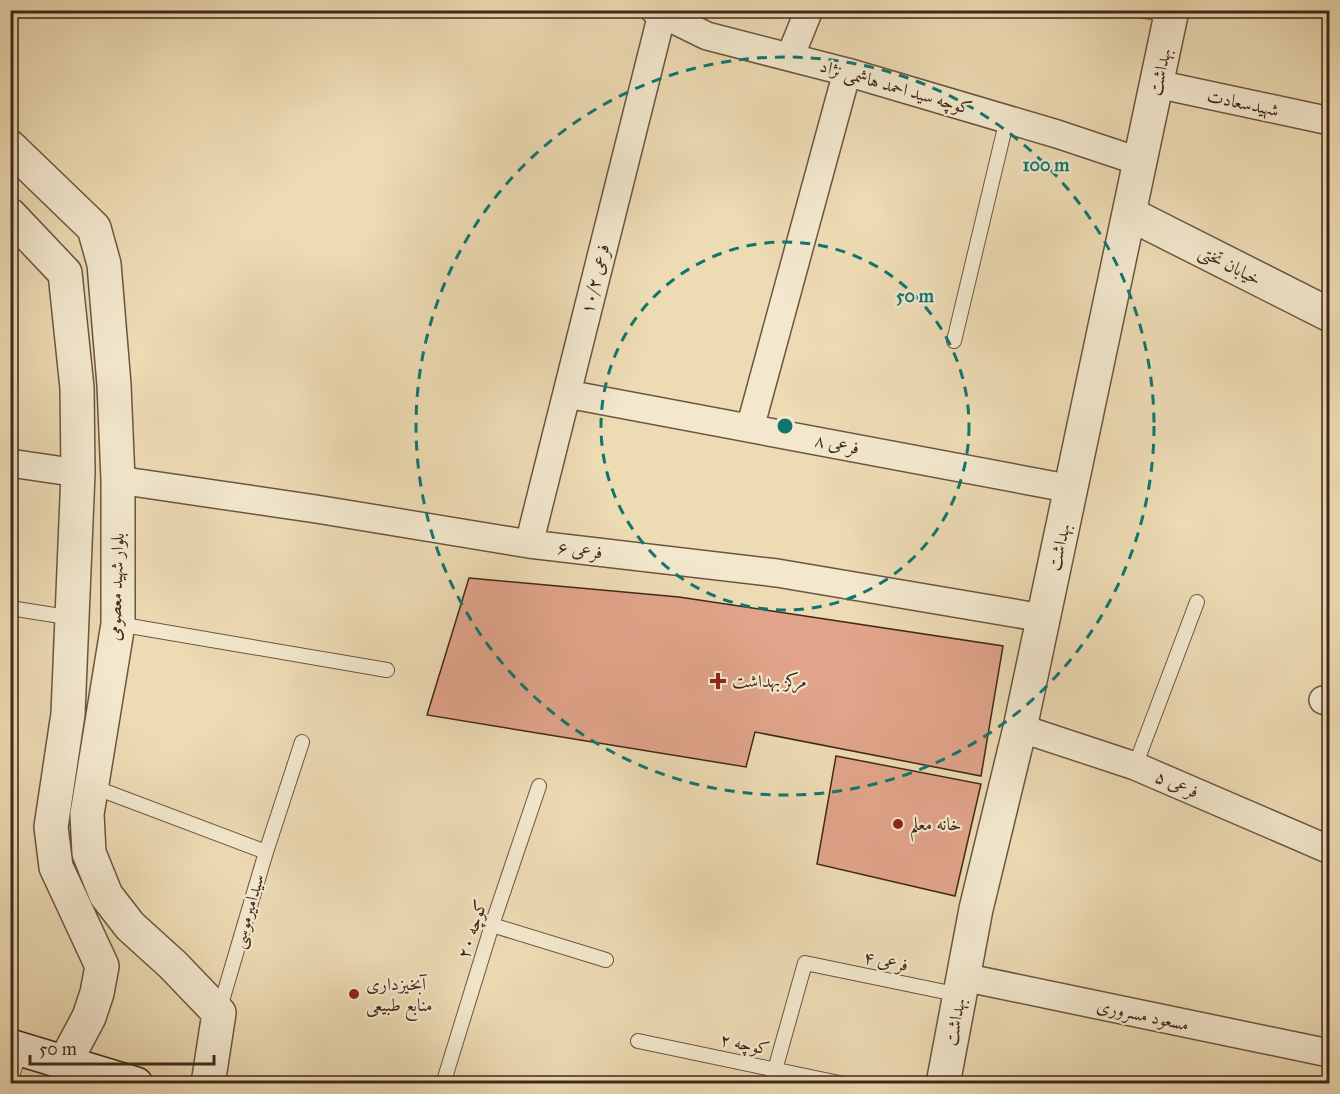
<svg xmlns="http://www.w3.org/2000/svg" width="1340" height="1094" font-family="'IM FELL Great Primer',Amiri,serif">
  <rect width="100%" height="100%" fill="#eddbb4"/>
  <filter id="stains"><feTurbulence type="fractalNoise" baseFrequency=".00333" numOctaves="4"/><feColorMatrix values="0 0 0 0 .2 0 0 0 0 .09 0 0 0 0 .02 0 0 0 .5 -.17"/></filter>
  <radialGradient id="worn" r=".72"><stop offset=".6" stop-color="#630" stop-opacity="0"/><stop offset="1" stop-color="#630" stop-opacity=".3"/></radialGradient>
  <path fill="#e1a48a" stroke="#402819" stroke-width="1.5" d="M 469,578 L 679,597 L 1003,646 L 981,776 L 755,732 L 746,767 L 427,715 Z
    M 836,756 L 981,784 L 955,896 L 817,864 Z"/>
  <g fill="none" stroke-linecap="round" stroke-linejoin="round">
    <defs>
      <path id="service" d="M 1139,10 L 1171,15
        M 954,341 L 1007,119
        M 10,608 L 73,618
        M 118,624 L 387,670
        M 1135,766 L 1197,602
        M 91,786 L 266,852
        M 492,925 L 606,960
        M 219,1011 L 266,852 L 302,742
        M 638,1041 L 844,1084
        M 10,1082 L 21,1049
        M 443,1084 L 492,925 L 539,786
        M 771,1084 L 805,963 L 960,995"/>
      <path id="minor" d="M 654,10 L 707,36 L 847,72 L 1057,134 L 1141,162
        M 790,57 L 809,10
        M 1157,84 L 1330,121
        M 567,394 L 1072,489
        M 750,428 L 847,72
        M 10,463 L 78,473
        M 118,480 L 316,509 L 529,544 L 777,573 L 1043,618
        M 529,544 L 662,14
        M 1323,700 L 1330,702
        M 1020,728 L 1135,766 L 1330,850
        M 963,977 L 1324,1052"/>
      <path id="tertiary" d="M 10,147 L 94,228 L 104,264 L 114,385 L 118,480 L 118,624 L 87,814 L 89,853 L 106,895 L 130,926 L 173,965 L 219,1013 L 208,1084
        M 1130,214 L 1330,315
        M 10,215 L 65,273 L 77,388 L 78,473 L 68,714 L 51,827 L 56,867 L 102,966 L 97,993 L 89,1017 L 65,1062
        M 943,1084 L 976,909 L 1020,728 L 1172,10"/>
      <path id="secondary" d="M 10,1046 L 136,1084"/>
    </defs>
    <use href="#service" stroke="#6b5540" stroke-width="16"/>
    <use href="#minor" stroke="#6b5540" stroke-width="30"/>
    <use href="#tertiary" stroke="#6b5540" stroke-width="36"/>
    <use href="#secondary" stroke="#402819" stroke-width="36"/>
    <use href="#service" stroke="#f3e8ce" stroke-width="14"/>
    <use href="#minor" stroke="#f3e8ce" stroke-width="27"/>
    <use href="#tertiary" stroke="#f3e8ce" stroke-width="33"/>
    <use href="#secondary" stroke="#f3e8ce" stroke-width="33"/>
  </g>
  <g fill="none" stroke="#0f766e" stroke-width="3" stroke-dasharray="10 8">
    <circle cx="785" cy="426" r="184"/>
    <circle cx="785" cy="426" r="369"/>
  </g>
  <g fill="#8f2418" stroke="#f3e8ce" stroke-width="2">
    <path d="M715 672h6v6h6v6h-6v6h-6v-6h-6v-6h6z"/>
    <circle cx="898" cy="824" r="6"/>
    <circle cx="354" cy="994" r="6"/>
  </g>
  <g text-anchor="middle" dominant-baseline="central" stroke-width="4.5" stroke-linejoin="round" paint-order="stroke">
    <g font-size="18" fill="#402819" stroke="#f3e8ce">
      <text transform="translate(1160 72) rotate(-78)">بهداشت</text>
      <text transform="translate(896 87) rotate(16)">کوچه سید احمد هاشمی نژاد</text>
      <text transform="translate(1243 103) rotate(12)">شهیدسعادت</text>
      <text transform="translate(1230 265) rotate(27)">خیابان تختی</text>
      <text transform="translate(595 279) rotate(-76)">فرعی ۱۰/۲</text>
      <text transform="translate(837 444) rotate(11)">فرعی ۸</text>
      <text transform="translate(1059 547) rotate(-77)">بهداشت</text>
      <text transform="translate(580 550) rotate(7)">فرعی ۶</text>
      <text transform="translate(116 587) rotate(-88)">بلوار شهید معصومی</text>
      <text transform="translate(1177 784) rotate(23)">فرعی ۵</text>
      <text transform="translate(248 911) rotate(-74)">سیدامیرموسی</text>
      <text transform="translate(472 929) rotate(-72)">کوچه ۲۰</text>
      <text transform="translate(886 961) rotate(11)">فرعی ۴</text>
      <text transform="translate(1143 1015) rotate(12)">مسعود مسروری</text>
      <text transform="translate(955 1022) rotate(-80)">بهداشت</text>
      <text transform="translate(745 1044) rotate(12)">کوچه ۲</text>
    </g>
    <g font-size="18" fill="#402819" stroke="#f3e8ce" text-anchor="start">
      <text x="732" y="681">مرکز بهداشت</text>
      <text x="910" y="824">خانه معلم</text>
      <text x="366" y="984">آبخیزداری<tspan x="366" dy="21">منابع طبیعی</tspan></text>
    </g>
  </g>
  <circle cx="785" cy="426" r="9" fill="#0f766e" stroke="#f3e8ce" stroke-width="3"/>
  <g font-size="18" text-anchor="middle" font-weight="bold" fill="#0f766e" stroke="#f3e8ce" stroke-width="4.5" stroke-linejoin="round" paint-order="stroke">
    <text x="1046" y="171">100 m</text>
    <text x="915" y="302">50 m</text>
  </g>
  <rect width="1340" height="1094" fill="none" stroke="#eddbb4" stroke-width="36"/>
  <rect x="12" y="12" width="1316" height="1070" fill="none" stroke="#402819" stroke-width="3"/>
  <rect x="18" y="18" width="1304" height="1058" fill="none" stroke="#402819" stroke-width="1.5"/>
  <path d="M30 1055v9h184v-9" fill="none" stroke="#402819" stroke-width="3"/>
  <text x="39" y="1055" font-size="18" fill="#402819" stroke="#f3e8ce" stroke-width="4.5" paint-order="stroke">50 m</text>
  <rect width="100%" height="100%" filter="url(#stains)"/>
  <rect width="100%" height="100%" fill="url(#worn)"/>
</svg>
